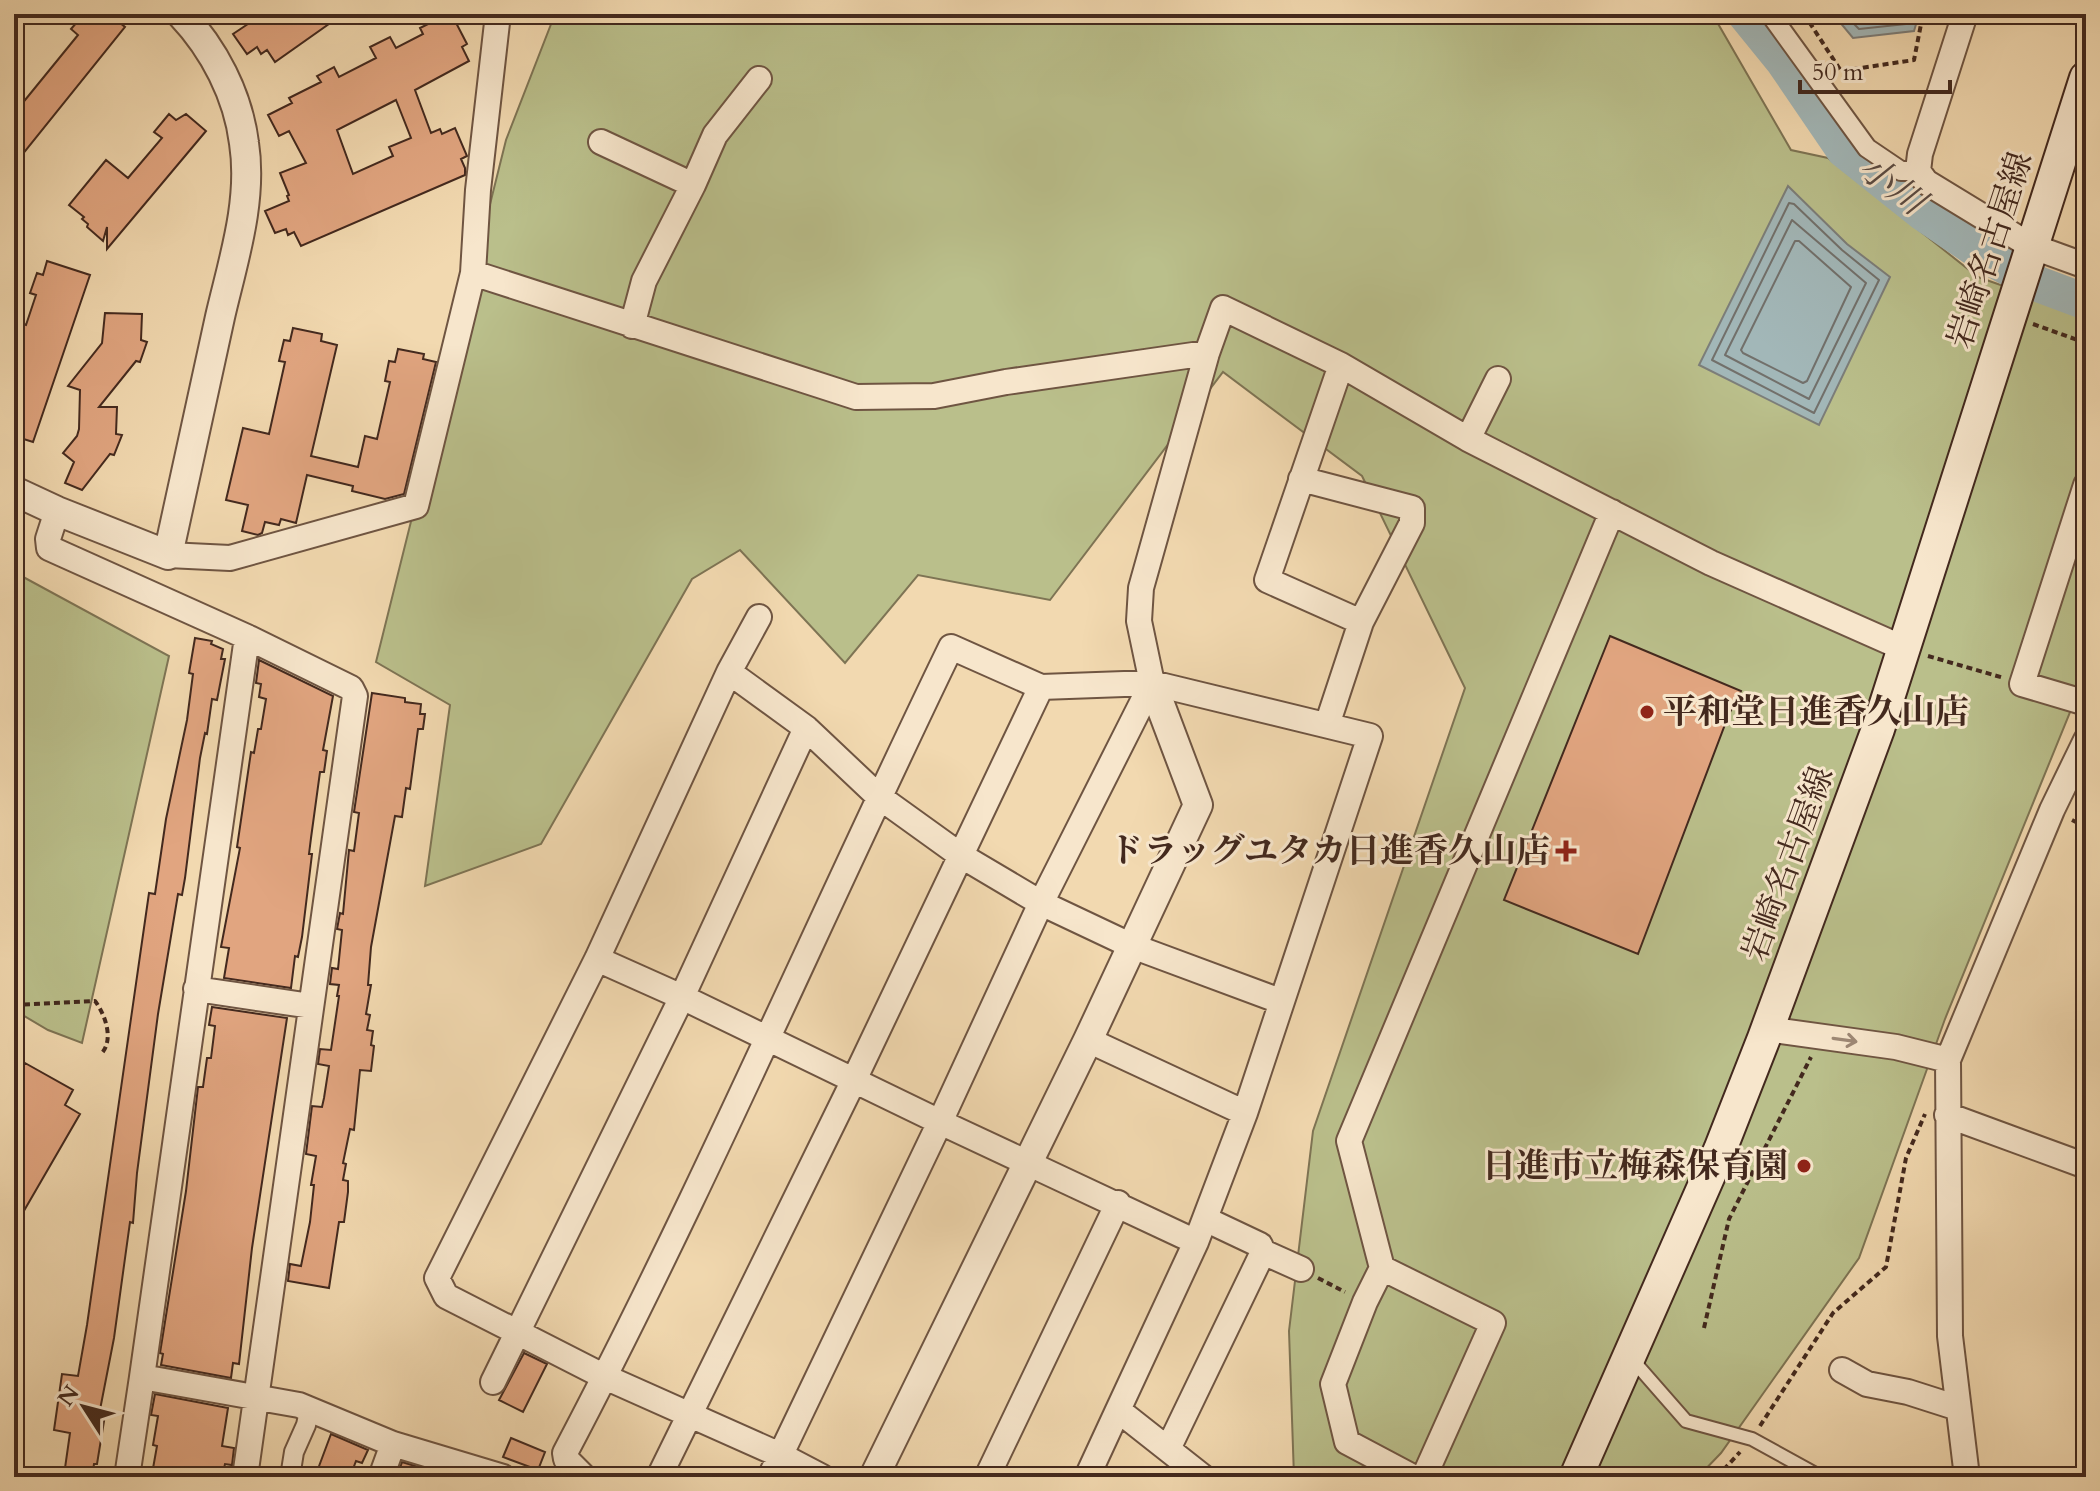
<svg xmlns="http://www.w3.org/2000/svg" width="2100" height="1491" font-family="Cardo,'Noto Serif JP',serif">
  <rect width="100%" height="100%" fill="#f2d9b0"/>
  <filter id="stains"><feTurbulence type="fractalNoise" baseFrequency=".0025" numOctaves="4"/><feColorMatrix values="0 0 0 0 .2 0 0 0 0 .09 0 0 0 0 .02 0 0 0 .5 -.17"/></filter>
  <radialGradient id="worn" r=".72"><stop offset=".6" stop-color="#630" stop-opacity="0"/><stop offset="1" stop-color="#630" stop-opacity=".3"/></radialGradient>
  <path fill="#babf8b" stroke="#7e7454" stroke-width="2" d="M 555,14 L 1707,14 L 1717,22 L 1791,150 L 1828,158 L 1978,277 L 2086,315 L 2086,673 L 1945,1019 L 1859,1258 L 1721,1453 L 1698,1477 L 1294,1477 L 1289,1331 L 1313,1131 L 1465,688 L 1362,476 L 1223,372 L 1050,600 L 918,575 L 845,663 L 740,550 L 692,579 L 541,844 L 425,886 L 450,705 L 376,662 L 506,140 Z
    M 14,572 L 169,656 L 82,1043 L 48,1030 L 14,1010 Z"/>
  <path fill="#a2b7b8" stroke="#7c7e7a" stroke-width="2" d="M 1833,14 L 1919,14 L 1914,31 L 1853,38 Z
    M 1788,186 L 1847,244 L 1890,277 L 1819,425 L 1699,365 Z"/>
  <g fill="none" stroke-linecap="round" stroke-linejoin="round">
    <path stroke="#72706b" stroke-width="2" d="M 1844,14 L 1859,29 L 1906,24 L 1911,14
      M 1789,203 L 1794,204 L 1842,250 L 1879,280 L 1814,413 L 1712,360 Z
      M 1792,220 L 1866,283 L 1809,399 L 1725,355 Z
      M 1795,241 L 1799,241 L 1851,287 L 1807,381 L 1803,383 L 1743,353 L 1741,350 Z"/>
    <path stroke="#a2b7b8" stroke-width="36" d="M 1745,14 L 1784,62 L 1844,150 L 1923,213 L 1983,254 L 2038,284 L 2086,302"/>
  </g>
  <path fill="#e1a580" stroke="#43291e" stroke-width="2" fill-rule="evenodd" d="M 84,14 L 109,14 L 125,27 L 14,165 L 14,99 L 21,105 L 78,35 L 71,29 Z
    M 263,14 L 343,14 L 275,62 L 267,50 L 261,54 L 257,47 L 247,54 L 233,34 Z
    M 453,17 L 467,44 L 462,47 L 469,61 L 415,90 L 431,133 L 440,129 L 442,134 L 455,128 L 467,156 L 461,159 L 465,168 L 465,175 L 301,246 L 294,232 L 288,235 L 286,229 L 275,233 L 265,211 L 289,201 L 287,196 L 289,195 L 280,173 L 306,163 L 289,131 L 279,136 L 268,115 L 292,103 L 289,98 L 321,82 L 317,76 L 334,67 L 339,77 L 376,58 L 370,47 L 390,37 L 396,48 L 423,34 L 420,28 L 438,19 L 441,23 ZM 396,100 L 411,138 L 389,147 L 393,156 L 353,174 L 337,130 Z
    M 169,114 L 176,120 L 186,114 L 206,131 L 107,249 L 107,227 L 103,241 L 87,227 L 88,224 L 82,219 L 84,217 L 69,205 L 106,160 L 128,178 L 162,138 L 154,132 Z
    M 47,261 L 90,275 L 33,442 L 14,436 L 14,321 L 26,325 L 36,295 L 30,293 L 37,273 L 43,275 Z
    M 105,313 L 142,314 L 141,340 L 147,342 L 140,362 L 136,361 L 99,407 L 117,407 L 116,434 L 122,435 L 114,455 L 110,454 L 82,490 L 65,483 L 74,462 L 63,453 L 77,436 L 79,429 L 80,390 L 68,386 L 102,343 Z
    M 293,328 L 322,334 L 321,341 L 337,345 L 311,456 L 358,467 L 365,436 L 377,439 L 390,382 L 385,381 L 389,361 L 395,362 L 398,349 L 424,354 L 423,359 L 436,362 L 404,494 L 385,499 L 352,491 L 353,486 L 307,475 L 296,523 L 281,519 L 279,525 L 265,522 L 262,533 L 258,535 L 242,531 L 248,505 L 226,500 L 243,428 L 269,434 L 285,362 L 279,361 L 284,340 L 290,341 Z
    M 1610,636 L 1741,691 L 1729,714 L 1638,954 L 1504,900 Z
    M 195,638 L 212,641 L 211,644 L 223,649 L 221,659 L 225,659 L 217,700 L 212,699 L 207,734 L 205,733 L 200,758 L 185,878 L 182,895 L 178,894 L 158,1014 L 137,1173 L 133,1223 L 130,1222 L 114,1338 L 98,1420 L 104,1421 L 97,1464 L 94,1464 L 92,1477 L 64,1475 L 70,1433 L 54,1430 L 62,1374 L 78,1376 L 87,1325 L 149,893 L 155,894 L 166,819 L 187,720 L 193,674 L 189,673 Z
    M 259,660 L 333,696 L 323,750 L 327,751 L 324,772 L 320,772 L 311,838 L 309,854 L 312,854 L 302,937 L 298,957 L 295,956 L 291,988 L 224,978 L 229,948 L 221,947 L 240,848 L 237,847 L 251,752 L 254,753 L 258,729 L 261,729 L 266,699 L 259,697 L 261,684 L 256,683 Z
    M 372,693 L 405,698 L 405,702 L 421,704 L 420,714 L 425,714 L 423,729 L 418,729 L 410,789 L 406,788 L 402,817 L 395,816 L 371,947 L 368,985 L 371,985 L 366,1014 L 370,1015 L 367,1030 L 373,1031 L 371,1045 L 374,1046 L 371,1071 L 360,1070 L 354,1130 L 350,1129 L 343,1163 L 346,1164 L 343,1180 L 348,1181 L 348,1192 L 344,1222 L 339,1222 L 329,1288 L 288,1281 L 290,1264 L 301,1266 L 310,1222 L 314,1185 L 311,1185 L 316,1156 L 306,1154 L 312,1106 L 322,1107 L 324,1098 L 329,1066 L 318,1064 L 320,1049 L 331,1050 L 339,996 L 337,996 L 339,985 L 330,984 L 332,968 L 338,969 L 342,930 L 337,929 L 340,913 L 343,914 L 349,850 L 354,851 L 359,813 L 354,812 Z
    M 212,1007 L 287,1018 L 252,1248 L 239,1364 L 233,1363 L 231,1378 L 161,1365 L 163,1354 L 160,1353 L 186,1191 L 198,1087 L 203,1087 L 207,1058 L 211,1058 L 215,1026 L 209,1025 Z
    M 25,1063 L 73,1090 L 65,1105 L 80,1114 L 14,1228 L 14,1082 Z
    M 524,1353 L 547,1364 L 523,1412 L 499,1400 Z
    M 155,1394 L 228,1408 L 222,1446 L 234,1448 L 232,1465 L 225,1464 L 222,1477 L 168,1477 L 152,1474 L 157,1446 L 153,1445 L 158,1416 L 151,1415 Z
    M 331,1434 L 368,1450 L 362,1463 L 356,1461 L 350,1477 L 315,1477 Z
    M 511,1438 L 545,1452 L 538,1470 L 503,1457 Z
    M 402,1462 L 451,1477 L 407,1477 L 398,1474 Z"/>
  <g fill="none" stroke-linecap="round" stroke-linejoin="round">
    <defs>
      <path id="service" d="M 1630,1357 L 1686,1421 L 1752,1439 L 1821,1477"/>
      <path id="pedestrian" d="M 1770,14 L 1867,148 L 1901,171 L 1918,171
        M 290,1477 L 294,1452 L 306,1425 L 309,1411"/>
      <path id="minor" d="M 1965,14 L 1920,154 L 1918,171 L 1926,182 L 2031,246 L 2086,266
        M 601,142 L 693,185
        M 473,273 L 856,397 L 934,396 L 1006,382 L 1207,353
        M 632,326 L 644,281 L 693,185 L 715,135 L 759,79
        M 1468,439 L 1498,379
        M 1301,479 L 1412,508 L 1412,523 L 1361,622
        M 2086,485 L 2022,684 L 2086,703
        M 57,511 L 48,539 L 49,548 L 247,637 L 351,688 L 355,696 L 245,1477
        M 168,555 L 230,558 L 416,506 L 473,273 L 478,190 L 498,14
        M 247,637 L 142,1377 L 299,1405 L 393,1444 L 503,1477
        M 729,672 L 759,617
        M 1327,725 L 1361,622 L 1267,580 L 1341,365
        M 597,959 L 682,997 L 940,1122 L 1196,1242
        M 196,989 L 311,1006
        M 1767,1029 L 1896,1047 L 1948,1060
        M 1088,1040 L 1245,1113
        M 1947,1115 L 2086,1166
        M 1263,1252 L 1301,1269
        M 1382,1268 L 1349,1141 L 1612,512
        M 1842,1370 L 1867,1384 L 1908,1392 L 1958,1408
        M 493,1382 L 682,997 L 806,728
        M 1168,1449 L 1263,1252 L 1260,1245 L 1205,1219
        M 127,1477 L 142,1377
        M 381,1477 L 393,1444
        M 584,1477 L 566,1459 L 565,1453 C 704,1189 821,915 951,647 L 1041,687 L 1152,683 L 1370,736 L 1245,1113 L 1196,1242 L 1118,1410 L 1203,1477
        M 659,1477 L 854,1080 L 1041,687
        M 770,1477 L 940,1122 L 1041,903 L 1152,683 L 1139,621 L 1141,588 L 1207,353 L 1223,308 L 1341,365 L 1468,439 L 1711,563 L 1903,648
        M 822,1477 L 780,1455 L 605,1377 L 446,1296 L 437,1278 L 597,959 L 729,672 L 806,728 L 878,796 L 960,855 L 1041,903 L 1132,946 L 1280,1001
        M 987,1477 L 1118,1203
        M 1087,1477 L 1118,1410
        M 1413,1477 L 1347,1442 L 1333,1384 L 1365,1302 L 1382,1268 L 1493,1323 L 1424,1477
        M 1967,1477 L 1950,1336 L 1948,1060 L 2052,810 L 2086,740"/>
      <path id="tertiary" d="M 14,491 L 57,511 L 168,555 C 185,476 203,396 220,317 C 233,261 253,201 244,143 C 238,95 214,49 181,14
        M 874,1477 L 1088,1040 L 1198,805 L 1152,683"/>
      <path id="secondary" d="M 1576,1477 L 1720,1150 L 1764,1038 L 1878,729 L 2086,78"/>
    </defs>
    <use href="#service" stroke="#6f5542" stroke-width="16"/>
    <use href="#pedestrian" stroke="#6f5542" stroke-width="22"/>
    <use href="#minor" stroke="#6f5542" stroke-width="28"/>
    <use href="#tertiary" stroke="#6f5542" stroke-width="32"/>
    <use href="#secondary" stroke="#43291e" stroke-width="36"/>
    <path stroke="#43291e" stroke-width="4" stroke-dasharray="6 4" stroke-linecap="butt" d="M 1804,14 L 1841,71 L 1914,60 L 1923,14
      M 2033,324 L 2086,343
      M 1928,656 L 2004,678
      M 2072,820 L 2086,827
      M 14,1005 L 95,1001 C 105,1014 114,1039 102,1053
      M 1318,1278 L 1345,1292
      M 1704,1328 L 1729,1219 L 1811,1057
      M 1760,1426 L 1833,1313 L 1886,1267 L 1906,1158 L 1925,1114
      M 1717,1477 L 1740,1452"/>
    <use href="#service" stroke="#f7e6cc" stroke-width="12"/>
    <use href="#pedestrian" stroke="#f7e6cc" stroke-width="18"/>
    <use href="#minor" stroke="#f7e6cc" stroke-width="24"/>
    <use href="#tertiary" stroke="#f7e6cc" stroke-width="28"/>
    <use href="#secondary" stroke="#f7e6cc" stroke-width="32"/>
  </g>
  <defs><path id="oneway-shaft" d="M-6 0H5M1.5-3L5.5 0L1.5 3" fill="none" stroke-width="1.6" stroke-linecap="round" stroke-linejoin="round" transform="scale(2)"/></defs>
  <use stroke="#9d8875" href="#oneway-shaft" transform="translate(1845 1040) rotate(8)"/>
  <g fill="#8f2418" stroke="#f7e6cc" stroke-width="3">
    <circle cx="1647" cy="712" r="8"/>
    <path d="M1562 839h8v8h8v8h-8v8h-8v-8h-8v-8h8z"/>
    <circle cx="1804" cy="1166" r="8"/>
  </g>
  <g text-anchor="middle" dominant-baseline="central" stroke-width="6" stroke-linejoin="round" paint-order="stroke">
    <g font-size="34" fill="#43291e" stroke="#f7e6cc">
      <text transform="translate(1990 250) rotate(-72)">岩崎名古屋線</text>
      <text transform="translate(1788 864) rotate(-70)">岩崎名古屋線</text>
    </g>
    <g font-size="34" font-weight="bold" fill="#43291e" stroke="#f7e6cc" text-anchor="end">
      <text x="1663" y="712" text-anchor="start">平和堂日進香久山店</text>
      <text x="1550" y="851">ドラッグユタカ日進香久山店</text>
      <text x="1788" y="1166">日進市立梅森保育園</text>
    </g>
    <g font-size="36" font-style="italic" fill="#5b4c44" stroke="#f7e6cc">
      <text transform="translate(1892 185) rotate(37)">小川</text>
    </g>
  </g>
  <rect width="2100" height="1491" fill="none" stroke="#f2d9b0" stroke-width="48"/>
  <rect x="16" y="16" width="2068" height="1459" fill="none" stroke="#43291e" stroke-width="4"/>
  <rect x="24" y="24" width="2052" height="1443" fill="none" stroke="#43291e" stroke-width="2"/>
  <g transform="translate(84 1407) rotate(306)" stroke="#f7e6cc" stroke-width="6" paint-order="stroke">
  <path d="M0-6L14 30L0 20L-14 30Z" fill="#43291e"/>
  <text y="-12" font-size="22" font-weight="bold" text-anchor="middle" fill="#43291e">N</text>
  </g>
  <path d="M1800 80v12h150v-12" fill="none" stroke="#43291e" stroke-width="4"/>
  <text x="1812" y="80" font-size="24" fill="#43291e" stroke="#f7e6cc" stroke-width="6" paint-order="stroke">50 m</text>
  <rect width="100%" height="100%" filter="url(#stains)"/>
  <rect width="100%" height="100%" fill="url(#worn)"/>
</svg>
